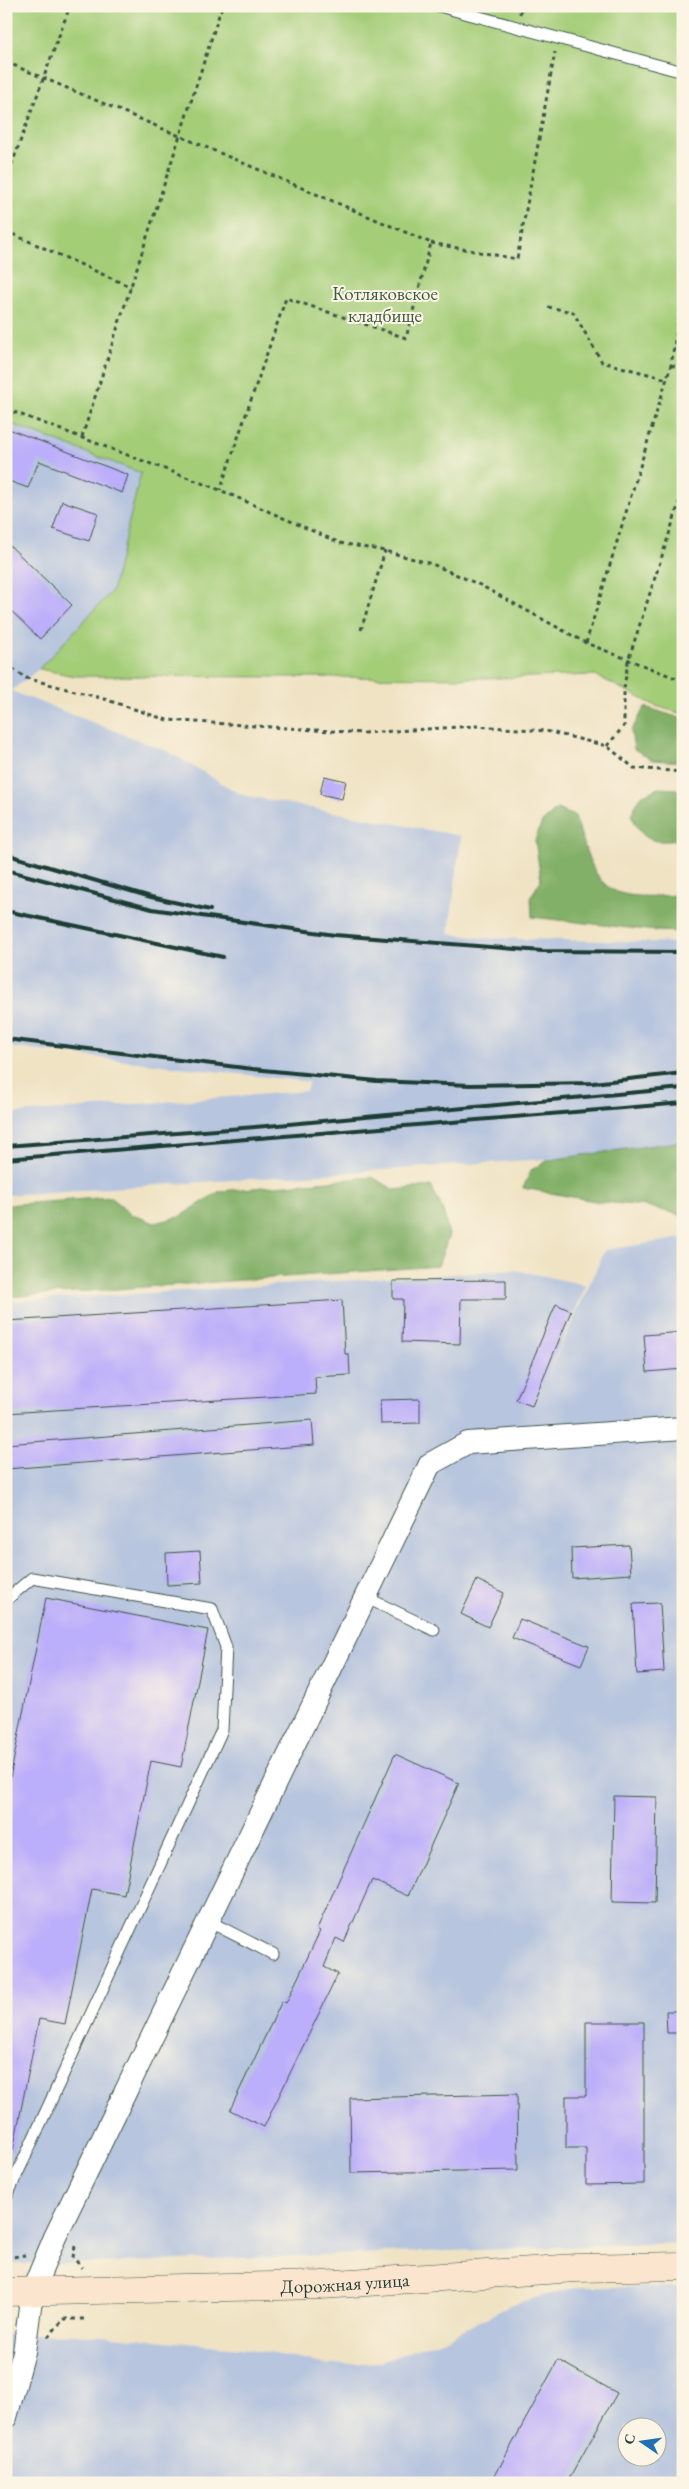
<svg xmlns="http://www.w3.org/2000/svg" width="689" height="2489" font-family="'EB Garamond',serif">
  <rect width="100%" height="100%" fill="#fcf5e5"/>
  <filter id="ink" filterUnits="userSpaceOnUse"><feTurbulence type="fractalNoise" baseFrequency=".02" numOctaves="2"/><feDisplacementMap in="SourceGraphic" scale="10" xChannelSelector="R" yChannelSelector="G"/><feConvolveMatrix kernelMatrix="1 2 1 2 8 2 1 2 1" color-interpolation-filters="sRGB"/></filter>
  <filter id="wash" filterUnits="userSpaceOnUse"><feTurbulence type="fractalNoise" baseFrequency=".0096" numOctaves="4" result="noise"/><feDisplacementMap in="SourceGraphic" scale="20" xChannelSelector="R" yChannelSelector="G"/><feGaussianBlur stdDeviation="1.12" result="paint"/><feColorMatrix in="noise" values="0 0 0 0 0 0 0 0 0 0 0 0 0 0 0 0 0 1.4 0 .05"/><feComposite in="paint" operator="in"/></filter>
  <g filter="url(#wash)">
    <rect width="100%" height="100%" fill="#f0e3c4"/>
    <path fill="#b7c5de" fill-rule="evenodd" d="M 6,422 L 141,473 L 112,591 L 39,669 L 11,691 L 167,751 L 242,795 L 461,836 L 449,934 L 481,938 L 683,943 L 683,1150 L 6,1195 L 6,1114 L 306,1091 L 309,1082 L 6,1047 Z
      M 683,1238 L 683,2243 L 92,2263 L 6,2264 L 6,1302 L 515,1270 L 586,1285 L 545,1382 L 605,1250 Z
      M 576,2287 L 683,2287 L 683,2483 L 6,2483 L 6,2334 L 103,2335 L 250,2349 L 327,2365 L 380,2362 L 447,2338 L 513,2304 ZM 626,2426 L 656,2426 L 656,2456 L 626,2456 Z"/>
    <path fill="#a4cd78" stroke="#628556" d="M 6,6 L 683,6 L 683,714 L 656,706 L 595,675 L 498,678 L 75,676 L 39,669 L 112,591 L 141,473 L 6,422 Z"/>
    <path fill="#83b068" stroke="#51764e" d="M 645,707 L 683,719 L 683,762 L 652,760 L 634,749 L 631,731 Z
      M 658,788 L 677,789 L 683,793 L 683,840 C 653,842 644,845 631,814 L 641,796 Z
      M 557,809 L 575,816 C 583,839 590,878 613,890 C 632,900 662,895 683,895 L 683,932 L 656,931 L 532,917 L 531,896 L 541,880 L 535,840 L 542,822 Z
      M 683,1141 L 683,1216 L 646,1206 L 600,1202 L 523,1188 L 531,1170 L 549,1160 Z
      M 372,1177 L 395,1190 L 431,1186 L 443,1210 L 449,1235 L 438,1266 L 6,1297 L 6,1205 L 111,1197 L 130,1214 L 155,1223 L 179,1217 L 220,1191 Z"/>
    <g id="blocks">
      <path fill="#bbaefa" d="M 6,428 L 128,475 L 122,493 L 39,461 L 28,488 L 6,480 Z
        M 62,501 L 98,513 L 89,541 L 53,529 Z
        M 6,542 L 72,605 L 40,639 L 6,606 Z
        M 324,776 L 346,781 L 342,799 L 320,794 Z
        M 506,1280 L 506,1299 L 461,1299 L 460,1344 L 402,1342 L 403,1299 L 393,1299 L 393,1281 Z
        M 342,1300 L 345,1354 L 349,1354 L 350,1375 L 315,1377 L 316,1394 L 6,1413 L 6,1321 Z
        M 556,1304 L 571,1311 L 532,1406 L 516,1400 Z
        M 683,1332 L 683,1369 L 647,1372 L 644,1335 Z
        M 420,1399 L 420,1423 L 381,1424 L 380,1400 Z
        M 312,1420 L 314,1445 L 6,1469 L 6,1444 Z
        M 629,1545 L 631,1574 L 572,1578 L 571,1548 Z
        M 200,1551 L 202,1583 L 167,1585 L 166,1553 Z
        M 477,1580 L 504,1593 L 488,1627 L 461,1614 Z
        M 46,1598 L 208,1630 L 181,1767 L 151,1761 L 124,1895 L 92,1889 L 65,2024 L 39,2019 L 13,2150 L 6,2149 L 6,1798 Z
        M 660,1603 L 664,1672 L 637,1674 L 633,1604 Z
        M 520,1619 L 589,1646 L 581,1665 L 512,1638 Z
        M 395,1754 L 459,1783 L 408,1896 L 372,1880 L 344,1942 L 336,1938 L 324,1967 L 338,1974 L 264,2127 L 230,2110 L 282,2001 L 286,2003 L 320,1931 L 317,1929 Z
        M 614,1796 L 657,1797 L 655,1903 L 612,1902 Z
        M 666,2011 L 683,2011 L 683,2033 L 667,2033 Z
        M 586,2022 L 644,2022 L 644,2184 L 586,2185 L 586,2148 L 566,2148 L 566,2096 L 586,2096 Z
        M 517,2094 L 518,2170 L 351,2173 L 350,2098 Z
        M 558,2360 L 617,2393 L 567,2483 L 491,2483 Z"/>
    </g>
  </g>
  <g filter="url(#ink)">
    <use href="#blocks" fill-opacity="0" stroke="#3e564a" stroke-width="1"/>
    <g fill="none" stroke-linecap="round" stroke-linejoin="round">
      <defs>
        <path id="lane" d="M 439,6 L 683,72
          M 365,1597 L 434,1630
          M 6,1600 L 32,1578 L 212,1609 L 226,1647 L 222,1730 L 6,2198
          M 208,1921 L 273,1954"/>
        <path id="street" d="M 6,2417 L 24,2352 L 32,2292 L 55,2237 L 430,1464 L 468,1443 L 683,1428"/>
        <g id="secondary">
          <path id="s1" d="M 6,2292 L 321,2285 L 576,2268 L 683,2266"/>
        </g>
      </defs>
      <use href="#lane" stroke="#3e564a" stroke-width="13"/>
      <use href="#street" stroke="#3e564a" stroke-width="24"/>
      <use href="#secondary" stroke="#3e564a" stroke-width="29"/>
      <path stroke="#3e564a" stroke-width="3" stroke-dasharray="4 4" stroke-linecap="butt" d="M 520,14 L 521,6
        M 680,57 L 683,37
        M 6,62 L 431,243 L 406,338 L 286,298 L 220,490
        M 6,180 L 70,6
        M 6,231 L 131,287
        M 431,243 L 517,259 L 555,52
        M 548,307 L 573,312 L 602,362 L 667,379
        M 671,365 L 683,369
        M 6,409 L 220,490 L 340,543 L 385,551 L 432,564 L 480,585 L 586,643 L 683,681
        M 82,437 L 222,6
        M 361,630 L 385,551
        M 586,643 L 671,365 L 683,293
        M 6,664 L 26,678 L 101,698 L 167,720 L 361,733 L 476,726 L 546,731 L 607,746 L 634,768 L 683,772
        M 607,746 L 624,726 L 624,689 L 628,661 L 683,491
        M 75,2246 L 73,2257 L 82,2268
        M 6,2258 L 25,2255
        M 48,2337 L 64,2319 L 84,2319"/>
      <use href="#lane" stroke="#fff" stroke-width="11"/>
      <use href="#street" stroke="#fff" stroke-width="22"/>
      <use href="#secondary" stroke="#fbe5cf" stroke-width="28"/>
      <path stroke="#1f3d34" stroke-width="4" d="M 6,852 L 15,857 L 151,897 L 210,910
        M 6,870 L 152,909 L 335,935 L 542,951 L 683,952
        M 6,911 L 223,957
        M 6,1039 L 253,1069 L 377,1081 L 470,1085 L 593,1083 L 683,1073
        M 6,1146 L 267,1126 L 683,1088
        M 6,1159 L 683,1103"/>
    </g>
  </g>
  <g text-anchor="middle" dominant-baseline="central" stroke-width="4" stroke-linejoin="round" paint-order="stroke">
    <g font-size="19" fill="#3a5a42" stroke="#fcf5e5">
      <text x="385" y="293">Котляковское<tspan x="385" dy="22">кладбище</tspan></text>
    </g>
    <g font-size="19" fill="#1f3d34" stroke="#fcf5e5">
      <text stroke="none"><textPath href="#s1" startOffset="339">Дорожная улица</textPath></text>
    </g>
  </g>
  <rect width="689" height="2489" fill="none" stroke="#fcf5e5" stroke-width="25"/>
  <g transform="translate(642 2442) rotate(283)"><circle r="24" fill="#fcf5e5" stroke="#a4ab9e"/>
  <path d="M0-4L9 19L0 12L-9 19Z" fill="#1f6fb2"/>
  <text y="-8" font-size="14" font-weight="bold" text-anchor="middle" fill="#1f3d34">С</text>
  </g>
</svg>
